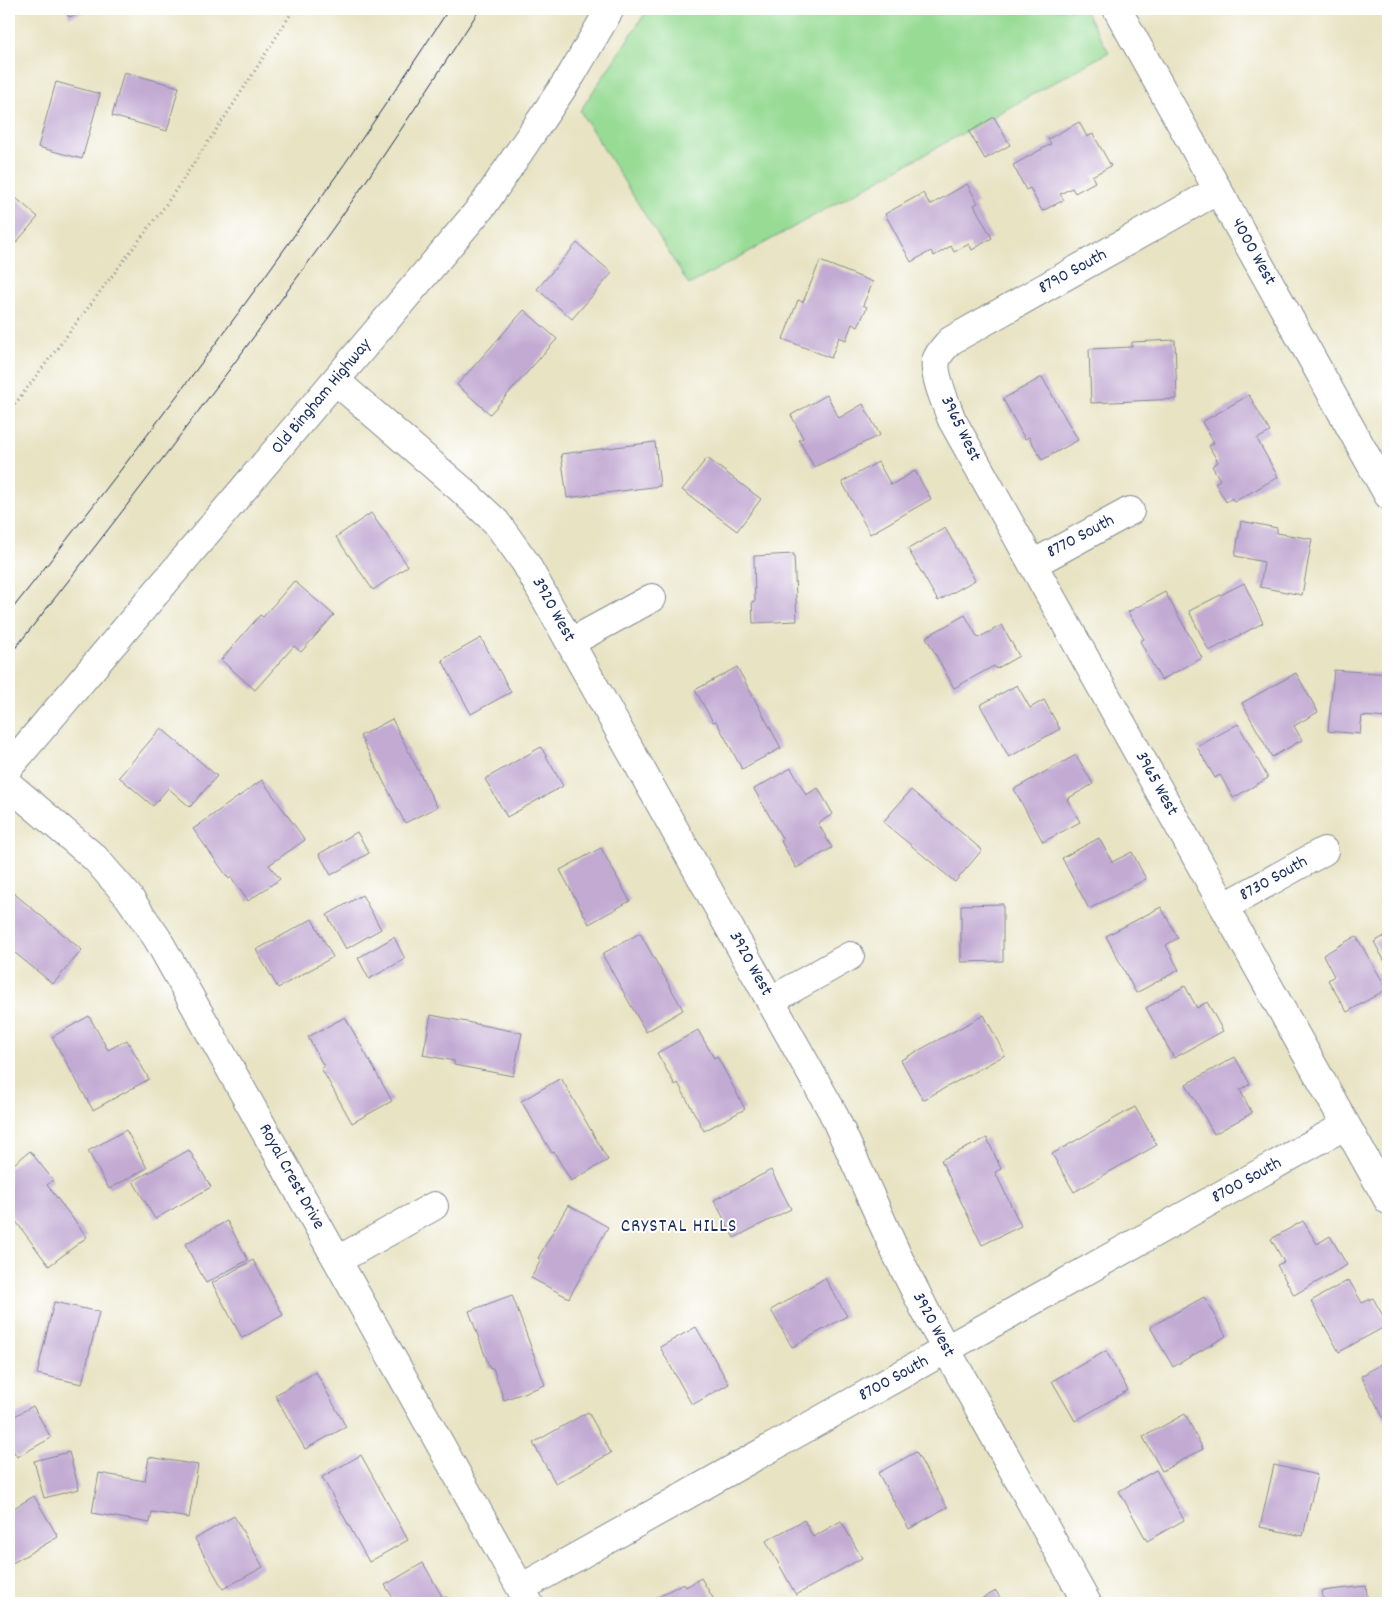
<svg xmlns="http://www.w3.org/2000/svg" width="1397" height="1612" font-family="Dekko,sans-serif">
  <rect width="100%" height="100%" fill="#fff"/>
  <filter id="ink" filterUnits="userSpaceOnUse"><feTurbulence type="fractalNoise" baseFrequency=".02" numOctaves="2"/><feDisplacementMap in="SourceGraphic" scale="10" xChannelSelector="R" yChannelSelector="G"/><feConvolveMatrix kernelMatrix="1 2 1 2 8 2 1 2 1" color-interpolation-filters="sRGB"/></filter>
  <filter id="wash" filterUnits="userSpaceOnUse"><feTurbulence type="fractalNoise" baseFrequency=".0096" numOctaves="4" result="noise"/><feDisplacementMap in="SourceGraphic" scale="20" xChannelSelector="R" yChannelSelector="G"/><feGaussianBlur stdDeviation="1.12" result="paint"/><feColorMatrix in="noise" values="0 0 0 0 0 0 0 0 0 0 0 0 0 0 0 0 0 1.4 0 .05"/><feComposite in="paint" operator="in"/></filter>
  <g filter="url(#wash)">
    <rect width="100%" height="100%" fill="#e8e3c3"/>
    <path fill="#97db94" stroke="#598579" d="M 648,9 L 1084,9 L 1109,52 L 689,285 L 580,111 Z"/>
    <g id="blocks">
      <path fill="#c2aad3" d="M 66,9 L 93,9 L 69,17 Z
        M 124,72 L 179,87 L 167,131 L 112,116 Z
        M 56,82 L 100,94 L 82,159 L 38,147 Z
        M 994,117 L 1010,145 L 985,159 L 969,132 Z
        M 1079,122 L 1087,137 L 1093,134 L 1111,166 L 1092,176 L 1095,182 L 1075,193 L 1072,188 L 1060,194 L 1064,200 L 1042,211 L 1030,188 L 1026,190 L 1013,165 L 1051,144 L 1048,139 Z
        M 967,184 L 978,203 L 974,205 L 992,238 L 972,250 L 969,244 L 954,252 L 951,246 L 934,256 L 931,251 L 911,262 L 885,214 L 923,193 L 930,205 Z
        M 9,192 L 38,217 L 9,251 Z
        M 577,243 L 612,273 L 572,319 L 537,289 Z
        M 820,261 L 873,282 L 863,305 L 867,307 L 858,327 L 852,324 L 846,340 L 839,337 L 831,358 L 783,339 L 798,300 L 803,302 Z
        M 524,310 L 557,339 L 490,414 L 457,385 Z
        M 1175,340 L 1177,399 L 1091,403 L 1089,349 L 1132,347 L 1132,342 Z
        M 1042,377 L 1078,440 L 1042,460 L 1029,437 L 1025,439 L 1003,399 Z
        M 827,395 L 839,418 L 863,404 L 880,435 L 814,467 L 799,440 L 803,438 L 791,415 Z
        M 1249,395 L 1270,432 L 1257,439 L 1278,477 L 1234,502 L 1232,498 L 1226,502 L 1215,483 L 1220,480 L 1212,466 L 1218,462 L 1209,446 L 1214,443 L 1202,422 Z
        M 655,442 L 660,486 L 567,498 L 561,454 Z
        M 707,458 L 761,499 L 737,531 L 682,490 Z
        M 878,462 L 891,485 L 915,471 L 931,499 L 870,534 L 842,482 Z
        M 371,513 L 408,566 L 373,590 L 336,537 Z
        M 1241,521 L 1277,528 L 1277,533 L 1312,539 L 1302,595 L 1260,587 L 1264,562 L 1235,556 Z
        M 945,528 L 975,580 L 938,601 L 908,549 Z
        M 794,554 L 797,621 L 753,623 L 752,601 L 755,601 L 754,556 Z
        M 294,581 L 334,615 L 301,652 L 294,646 L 255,690 L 221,660 L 260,615 L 263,617 Z
        M 1244,583 L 1263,623 L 1209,651 L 1189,611 Z
        M 1165,592 L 1202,658 L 1161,680 L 1140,641 L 1144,639 L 1128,612 Z
        M 965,615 L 978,638 L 1002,625 L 1019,656 L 996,669 L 994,666 L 954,688 L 926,637 Z
        M 481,638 L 511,692 L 471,714 L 442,660 Z
        M 737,667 L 781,748 L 742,769 L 716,721 L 713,722 L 695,690 Z
        M 1334,670 L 1388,674 L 1388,718 L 1362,716 L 1360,734 L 1328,731 Z
        M 1296,673 L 1318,712 L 1294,726 L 1302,740 L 1272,757 L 1242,703 Z
        M 1017,685 L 1030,708 L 1044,700 L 1060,729 L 1009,757 L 980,705 Z
        M 392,719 L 437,807 L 405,823 L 360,736 Z
        M 1238,724 L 1268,778 L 1233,798 L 1220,775 L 1215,778 L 1197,747 Z
        M 161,728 L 217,776 L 190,807 L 168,788 L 153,806 L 119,777 Z
        M 541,747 L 563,786 L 507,817 L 485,779 Z
        M 1076,755 L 1093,784 L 1067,799 L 1080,822 L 1043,842 L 1014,789 Z
        M 791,768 L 806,795 L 818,788 L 833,814 L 818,823 L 832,848 L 796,868 L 781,841 L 783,840 L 754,789 Z
        M 262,780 L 305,840 L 269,865 L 280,879 L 248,901 L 231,877 L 229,879 L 193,829 Z
        M 911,790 L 982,850 L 955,882 L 883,822 Z
        M 357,832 L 369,853 L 331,875 L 319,854 Z
        M 1099,838 L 1112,862 L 1132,852 L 1146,879 L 1089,909 L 1062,858 Z
        M 601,848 L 630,901 L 589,924 L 560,870 Z
        M 11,891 L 82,950 L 53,984 L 9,948 L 9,893 Z
        M 362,895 L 381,929 L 346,949 L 327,915 Z
        M 1003,904 L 1003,961 L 961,962 L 961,905 Z
        M 1161,907 L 1178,938 L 1166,945 L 1179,970 L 1136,993 L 1106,936 Z
        M 312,919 L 333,957 L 278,988 L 256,950 Z
        M 640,933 L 683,1010 L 646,1032 L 602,954 Z
        M 1388,934 L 1388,967 L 1374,942 Z
        M 1356,936 L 1387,989 L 1347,1012 L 1328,980 L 1334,976 L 1323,955 Z
        M 394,937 L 405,959 L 369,979 L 358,958 Z
        M 1185,986 L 1197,1008 L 1207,1002 L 1223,1031 L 1174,1058 L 1146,1008 Z
        M 431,1015 L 522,1033 L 513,1076 L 454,1065 L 454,1061 L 423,1055 Z
        M 984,1015 L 1005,1055 L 923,1100 L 901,1060 Z
        M 89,1016 L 108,1050 L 127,1040 L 149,1079 L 93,1110 L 52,1037 Z
        M 345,1017 L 392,1101 L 352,1123 L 321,1068 L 324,1067 L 308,1037 Z
        M 698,1030 L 714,1058 L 717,1056 L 745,1109 L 704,1131 L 678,1083 L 675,1085 L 657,1053 Z
        M 1235,1057 L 1250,1084 L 1240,1090 L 1252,1113 L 1214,1134 L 1186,1084 Z
        M 561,1078 L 608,1160 L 571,1181 L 554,1152 L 552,1153 L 521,1101 Z
        M 1135,1107 L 1157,1145 L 1074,1192 L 1052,1154 Z
        M 126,1130 L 147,1168 L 109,1189 L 88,1151 Z
        M 987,1138 L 1001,1169 L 995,1172 L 1021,1226 L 982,1245 L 941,1160 Z
        M 189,1150 L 211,1187 L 155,1219 L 133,1181 Z
        M 30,1151 L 53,1180 L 47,1185 L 87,1237 L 49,1266 L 9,1212 L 9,1168 Z
        M 771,1170 L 791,1209 L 734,1238 L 714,1200 Z
        M 568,1205 L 608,1227 L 569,1298 L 531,1278 L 541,1260 L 538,1258 Z
        M 227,1221 L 248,1260 L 206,1283 L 185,1244 Z
        M 1303,1221 L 1317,1244 L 1330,1236 L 1347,1265 L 1294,1295 L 1277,1265 L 1284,1262 L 1271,1239 Z
        M 253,1260 L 283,1315 L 242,1338 L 212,1283 Z
        M 825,1278 L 847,1316 L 792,1347 L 771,1310 Z
        M 1349,1280 L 1362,1303 L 1373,1298 L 1388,1325 L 1339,1352 L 1311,1301 Z
        M 512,1295 L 545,1385 L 504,1400 L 493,1368 L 490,1369 L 469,1311 Z
        M 1204,1297 L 1226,1336 L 1173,1367 L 1150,1327 Z
        M 54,1302 L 99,1312 L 82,1384 L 37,1374 Z
        M 696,1327 L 729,1384 L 692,1405 L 660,1347 Z
        M 1106,1351 L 1128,1390 L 1075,1421 L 1052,1381 Z
        M 1388,1360 L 1388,1426 L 1361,1376 Z
        M 316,1372 L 346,1427 L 305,1449 L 275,1395 Z
        M 33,1406 L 51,1438 L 17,1457 L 9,1443 L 9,1419 Z
        M 588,1412 L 611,1453 L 556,1484 L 533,1443 Z
        M 1185,1414 L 1203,1449 L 1162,1471 L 1143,1437 Z
        M 69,1452 L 79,1489 L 44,1498 L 34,1461 Z
        M 916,1452 L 947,1507 L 909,1529 L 878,1473 Z
        M 361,1455 L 408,1540 L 369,1562 L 322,1477 Z
        M 149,1457 L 198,1465 L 189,1518 L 152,1512 L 150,1523 L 92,1513 L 99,1473 L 145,1481 Z
        M 1274,1465 L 1317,1475 L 1303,1536 L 1260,1527 Z
        M 1156,1470 L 1184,1520 L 1147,1541 L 1119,1491 Z
        M 34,1496 L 58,1537 L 9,1565 L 9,1511 Z
        M 234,1516 L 263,1567 L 223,1589 L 195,1539 Z
        M 804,1520 L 813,1537 L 841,1521 L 862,1558 L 796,1595 L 766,1541 Z
        M 423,1563 L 443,1598 L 446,1597 L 450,1603 L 396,1603 L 385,1585 Z
        M 701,1578 L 716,1603 L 647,1603 L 683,1583 L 686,1587 Z
        M 1366,1586 L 1368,1603 L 1324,1603 L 1322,1591 Z
        M 996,1591 L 1003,1603 L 974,1603 Z"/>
    </g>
  </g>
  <g filter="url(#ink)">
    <use href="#blocks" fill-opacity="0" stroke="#828990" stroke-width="1"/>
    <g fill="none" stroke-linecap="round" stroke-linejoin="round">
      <defs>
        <path id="minor" d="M 1218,190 L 950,341 C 945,347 938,353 936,361 C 933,374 947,407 952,420 L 1388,1200
          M 336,381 L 463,491 L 496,522 L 525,562 L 832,1111 L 897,1255 L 931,1322 L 1087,1603
          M 1033,564 L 1130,511
          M 571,642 L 652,598
          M 9,767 L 484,204 L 572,74 L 610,9
          M 9,785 L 95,858 L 128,896 L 157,938 L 529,1603
          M 1224,907 L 1324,851
          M 770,1001 L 850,956
          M 338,1260 L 434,1206
          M 521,1588 L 1346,1125"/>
        <path id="major" d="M 1117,9 L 1388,495"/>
      </defs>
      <use href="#minor" stroke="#828990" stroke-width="30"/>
      <use href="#major" stroke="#828990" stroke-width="30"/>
      <path stroke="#828990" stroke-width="3" stroke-dasharray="1 4" stroke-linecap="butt" d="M 9,412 L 165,206 L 233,105 L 294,9"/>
      <use href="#minor" stroke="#fff" stroke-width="28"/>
      <use href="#major" stroke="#fff" stroke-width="28"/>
      <path stroke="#1b2f5e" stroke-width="1" d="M 9,613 C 164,418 313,217 449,9
        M 9,656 C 115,523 218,387 318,249 C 375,171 427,90 480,9"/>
    </g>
  </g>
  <g text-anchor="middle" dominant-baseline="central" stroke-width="4" stroke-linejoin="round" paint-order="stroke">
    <g font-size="18" fill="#1b2f5e" stroke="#fff">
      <text transform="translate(1253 252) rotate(61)">4000 West</text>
      <text transform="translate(1073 272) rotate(-29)">8790 South</text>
      <text transform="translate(322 397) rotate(-50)">Old Bingham Highway</text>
      <text transform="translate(960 429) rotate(64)">3965 West</text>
      <text transform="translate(1081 537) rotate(-28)">8770 South</text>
      <text transform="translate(553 610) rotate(61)">3920 West</text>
      <text transform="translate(1156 784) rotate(61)">3965 West</text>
      <text transform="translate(1274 879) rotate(-29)">8730 South</text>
      <text transform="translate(750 964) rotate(61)">3920 West</text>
      <text transform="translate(291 1177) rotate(61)">Royal Crest Drive</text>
      <text transform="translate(1247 1181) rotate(-29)">8700 South</text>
      <text transform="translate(933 1325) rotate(62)">3920 West</text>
      <text transform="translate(894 1379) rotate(-29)">8700 South</text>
    </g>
    <g font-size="19" letter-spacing="1" fill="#1b2f5e" stroke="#fff">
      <text x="679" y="1227">CRYSTAL HILLS</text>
    </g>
  </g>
  <rect width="1397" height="1612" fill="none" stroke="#fff" stroke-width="30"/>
</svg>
